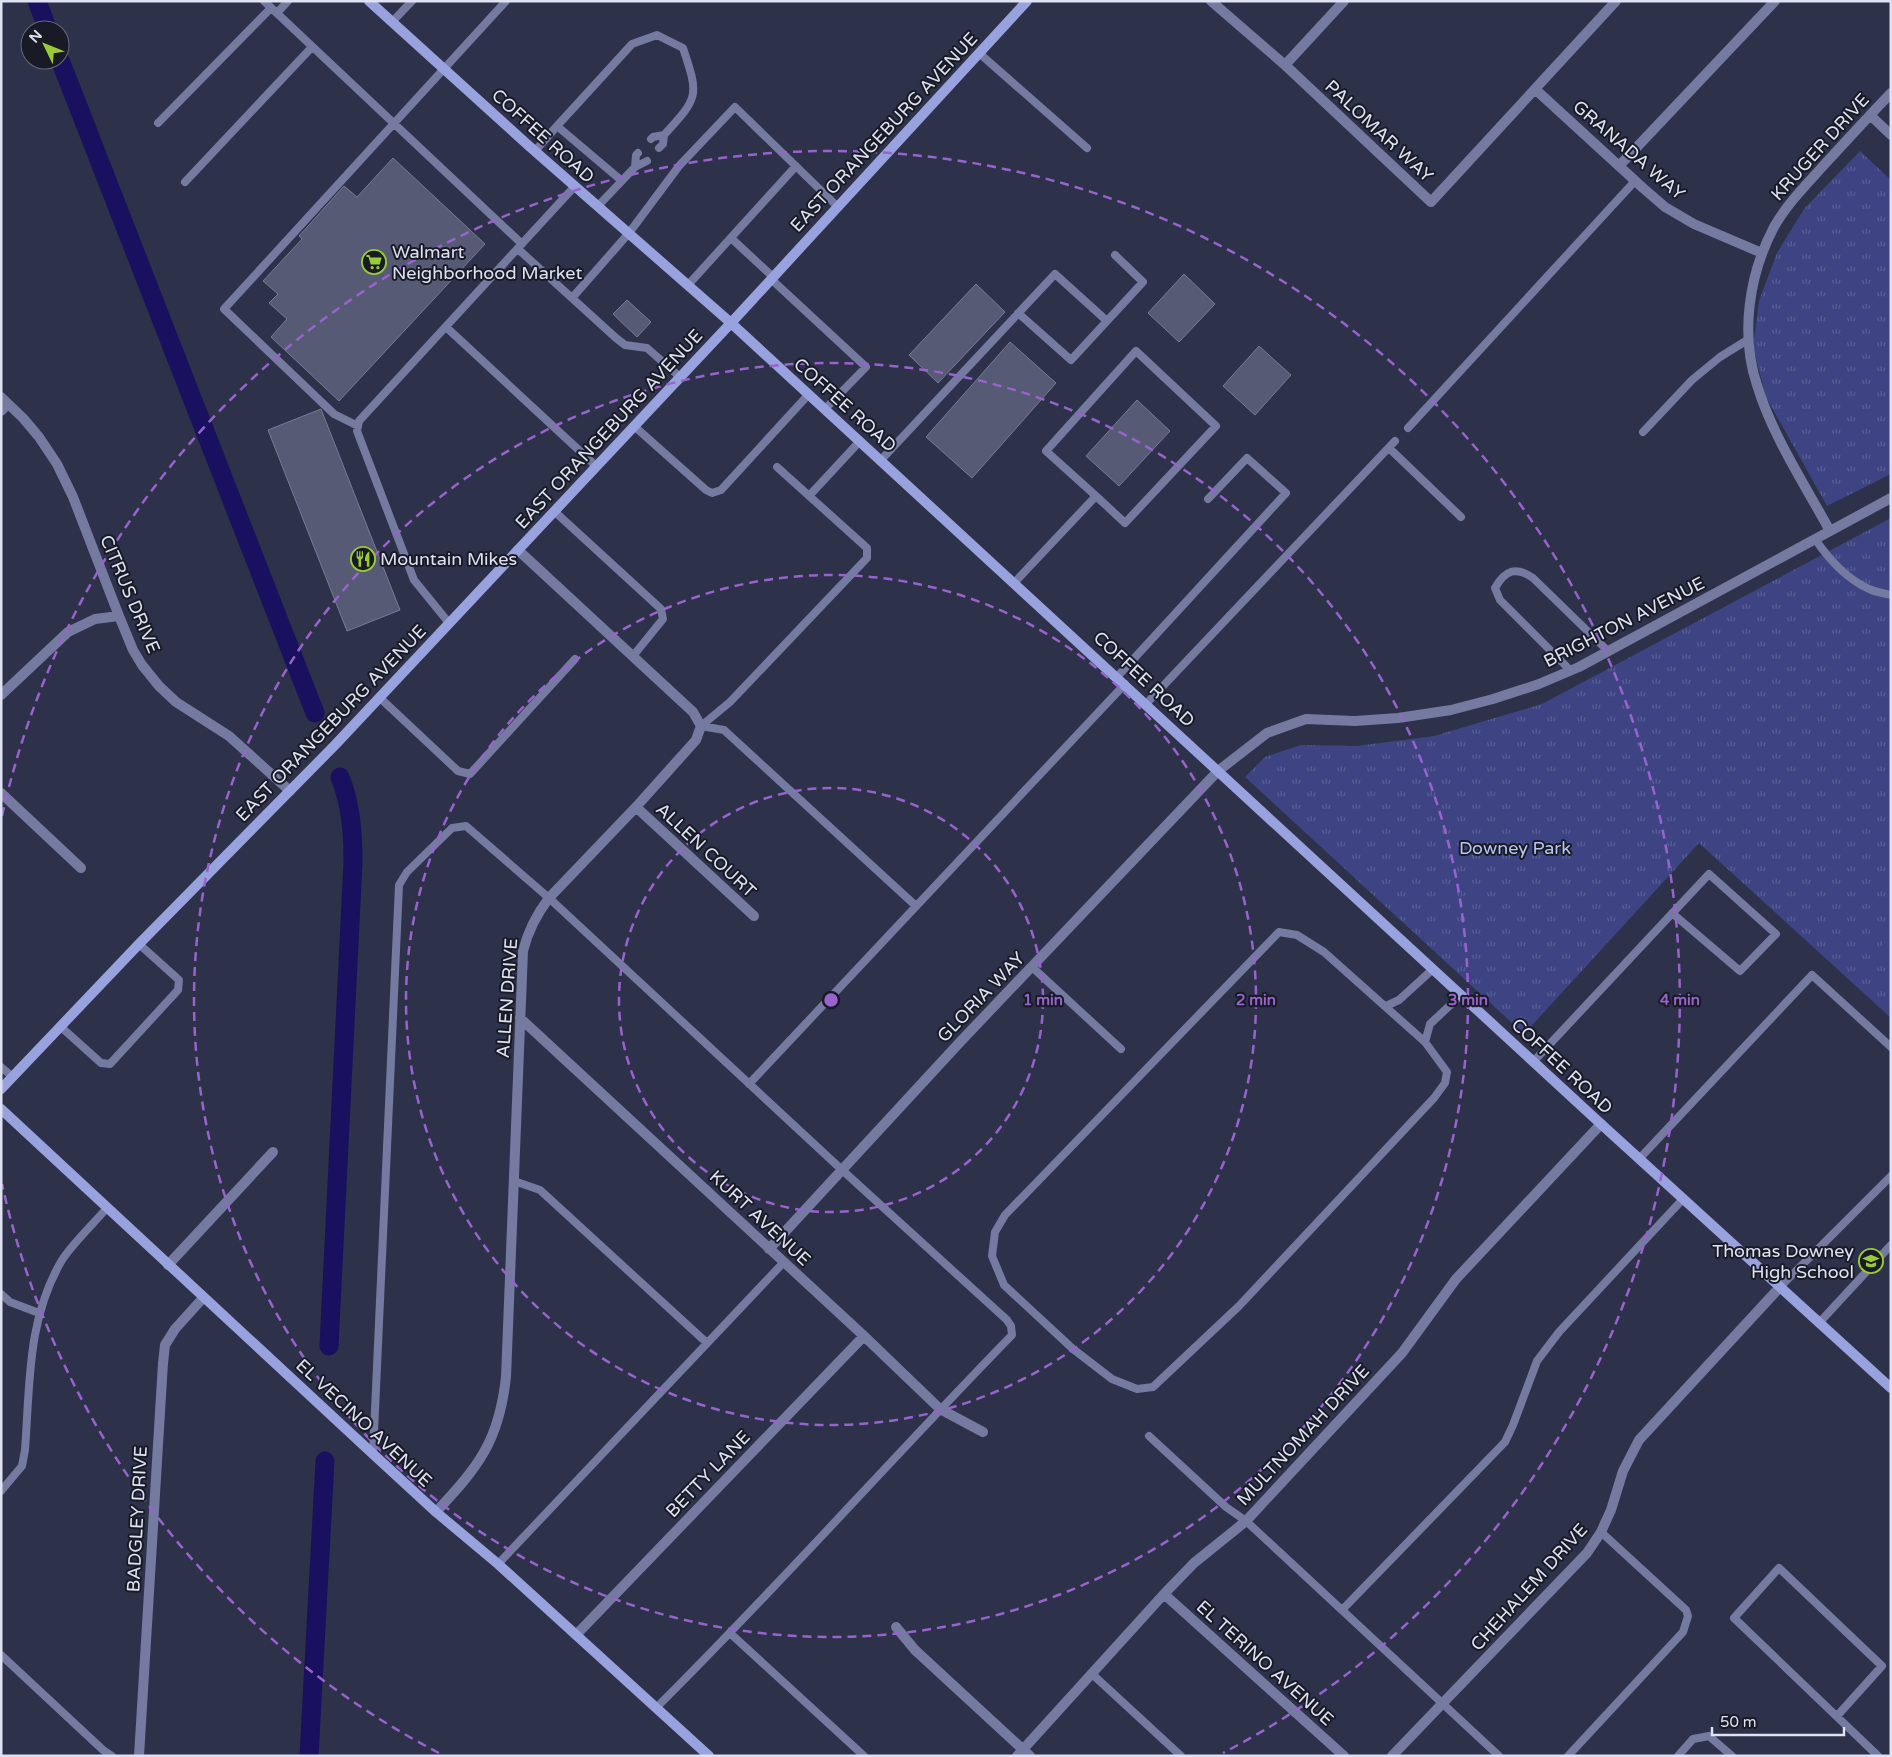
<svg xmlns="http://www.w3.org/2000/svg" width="1892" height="1757" font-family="'Varela Round',sans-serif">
  <defs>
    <pattern id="grass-tufts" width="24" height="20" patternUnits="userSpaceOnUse" patternTransform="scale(1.25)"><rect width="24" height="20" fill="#3e4483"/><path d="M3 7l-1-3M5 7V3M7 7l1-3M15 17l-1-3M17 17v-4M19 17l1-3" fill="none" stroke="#595f95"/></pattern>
  </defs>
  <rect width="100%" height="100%" fill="#2d3149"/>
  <path fill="url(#grass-tufts)" d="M 1860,151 L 1891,180 L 1891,474 L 1827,506 L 1766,397 L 1753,347 L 1759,301 L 1777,253 L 1804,209 Z
    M 1891,518 L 1891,1018 L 1699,843 L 1524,1034 L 1245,777 L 1265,757 L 1301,745 L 1357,746 L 1434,736 L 1542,704 Z"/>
  <path fill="#3e4483" d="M 1891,936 L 1891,973 L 1872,956 Z"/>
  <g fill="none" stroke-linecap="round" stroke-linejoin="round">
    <path stroke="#19115f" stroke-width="19" d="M 37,1 L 48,30
      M 60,60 L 315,713
      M 329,1346 L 353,862 C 353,832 351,805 340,777
      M 309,1756 L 325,1461"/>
  </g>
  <path fill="#565a75" stroke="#767b97" d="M 393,158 L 485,244 L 339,401 L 271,337 L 287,319 L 269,303 L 278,294 L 263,281 L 302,239 L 299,236 L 344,186 L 357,197 Z
    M 1184,274 L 1215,304 L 1179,342 L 1148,313 Z
    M 976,284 L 1005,312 L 938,383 L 909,355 Z
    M 627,300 L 651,322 L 637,337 L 613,314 Z
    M 1010,342 L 1056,383 L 972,478 L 926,437 Z
    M 1259,346 L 1291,375 L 1255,415 L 1223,386 Z
    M 1137,400 L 1170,431 L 1119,486 L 1086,456 Z
    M 321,409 L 400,610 L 347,631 L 268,430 Z"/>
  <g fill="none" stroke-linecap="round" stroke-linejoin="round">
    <path stroke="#747aa0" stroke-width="8" d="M 264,1 L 522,244
      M 277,13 L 288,1
      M 392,22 L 412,1
      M 979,53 L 1087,148
      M 158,123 L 271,8
      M 651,139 L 653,137 L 664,135 L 663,144 L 659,148
      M 535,151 L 557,126
      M 635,167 L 647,161
      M 622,181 L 557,126 L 632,44 L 657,35 L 683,48 C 699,96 699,97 664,135
      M 185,182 L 312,47
      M 598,206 L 635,167 L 636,155 L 638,153
      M 731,238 L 773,277
      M 518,249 L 616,338 L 625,345 L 647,348 L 680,377
      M 771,279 L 866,367 L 825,409
      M 688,285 L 796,166
      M 572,298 L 629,233 L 679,166 L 735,107 L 838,207
      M 1018,313 L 1071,360 L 1143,282 L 1115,255
      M 446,327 L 596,466
      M 358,426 L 334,414 L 224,309 L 506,1
      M 634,426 L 706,490 L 712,493 L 721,490 L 809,394
      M 1408,428 L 1635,181
      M 1643,432 L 1692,380 L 1720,357 L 1749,339
      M 1389,448 L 1461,517
      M 881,460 L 1055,274 L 1107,321
      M 809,496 L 860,441
      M 554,511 L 661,609 L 663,619 L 633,656
      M 1815,539 C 1828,558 1846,578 1867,588 C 1874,592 1883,593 1891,595
      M 1014,583 L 1096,496 L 1046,451 L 1136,351 L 1216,426 L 1125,523 L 1096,496
      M 449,623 L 414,580 L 357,431 L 359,421 L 575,186
      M 1571,671 L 1500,600 L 1495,588 C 1505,570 1516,566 1533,578 L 1608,651
      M 1117,677 L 1286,493 L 1247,458 L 1208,499
      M 379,697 L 458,771 L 470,774 L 575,659
      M 1146,704 L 1395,441
      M 701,726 L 730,702 L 867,558 L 867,548 L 777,467
      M 701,726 L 724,730 L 916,906
      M 1279,932 L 1297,935 L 1324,952 L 1425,1042 L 1447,1072 L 1445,1083 L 1434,1098 L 1239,1306 L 1153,1387 L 1137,1389 L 1112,1379 L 1073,1349 L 1004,1285 L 992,1256 L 995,1232 L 1005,1215 Z
      M 1032,967 L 1121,1049
      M 1386,1006 L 1399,1000 L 1433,969
      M 61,1027 L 101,1063 L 110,1064 L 178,990 L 179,980 L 139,944
      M 1425,1042 L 1430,1024 L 1461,995
      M 1533,1062 L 1709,874 L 1776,934 L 1740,971 L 1672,913
      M 1,1067 L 13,1077
      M 749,1084 L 1125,684
      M 1639,1159 L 1812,975 L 1891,1047
      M 514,1181 L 540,1190 L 707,1343
      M 1780,1287 L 1891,1176
      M 1,1294 L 10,1302 L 39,1313
      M 1819,1323 L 1891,1245
      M 1149,1436 L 1226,1507 L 1246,1521 L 1499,1756
      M 373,1454 L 399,885 L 407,872 L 452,828 L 466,826 L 549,898 L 841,1169 L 1007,1320 L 1011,1326 L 1012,1335 C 892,1458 778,1587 656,1708
      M 1,1491 L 22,1466 L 25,1450 C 30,1384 27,1319 62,1260 C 72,1244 94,1223 107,1208
      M 498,1564 L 784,1262
      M 1342,1610 L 1505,1442 L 1513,1425 L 1537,1361 L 1559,1332 L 1683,1199
      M 731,1634 L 864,1756
      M 1,1655 L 103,1750 L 112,1756
      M 1091,1673 L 1181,1756
      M 1837,1716 L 1882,1666 L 1779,1568 L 1734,1618 L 1878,1756
      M 1568,1756 L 1683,1632 L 1688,1616 L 1686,1610 L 1601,1532
      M 1678,1756 L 1693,1739 L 1709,1736 L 1732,1756"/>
    <path stroke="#747aa0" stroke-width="10" d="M 1211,1 L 1285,65 L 1431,202 L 1616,1
      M 1285,65 L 1344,1
      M 1535,89 L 1643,188 L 1665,207 L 1694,224 L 1762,253
      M 1870,115 L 1891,135
      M 1619,166 L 1775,1
      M 1,397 L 23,418 L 39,437 L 57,464 L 73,497 L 119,616 L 133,650 L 142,665 L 159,686 L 176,702 L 229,736 L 290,791
      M 1,411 L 8,404
      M 1830,531 C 1805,485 1772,435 1757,385 C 1740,334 1749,274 1774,227 C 1787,204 1806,185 1824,165 C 1846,141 1868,117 1891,93
      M 1,695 L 68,632 L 95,619 L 119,616
      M 1,793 L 81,868
      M 636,807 L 754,916
      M 520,1018 L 864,1336 L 940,1409 L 983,1432
      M 769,1249 L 961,1041 L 1218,771 L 1267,733 L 1306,719 L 1355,721 L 1398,718 L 1451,710 L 1493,699 L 1539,684 L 1579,667 L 1891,498
      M 168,1265 L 273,1152
      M 436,1512 C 479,1466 499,1441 506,1377 L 523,951 C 528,931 536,915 549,898 L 636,807 L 696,740 L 701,726 L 693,712 L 518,550
      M 1164,1594 L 1344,1756
      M 896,1627 L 915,1650 L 1030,1756
      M 576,1635 L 864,1336
      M 139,1756 L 163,1363 L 165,1345 L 175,1329 L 203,1298
      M 1017,1756 L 1164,1594 L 1194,1563 L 1246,1521 L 1402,1353 L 1456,1279 L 1601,1124
      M 1392,1756 L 1587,1553 L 1601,1532 L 1611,1510 L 1623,1471 L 1639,1440 L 1780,1287"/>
    <path stroke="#98a2de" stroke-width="10" d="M 369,1 L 529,146 L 731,323 L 1601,1124 L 1891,1388
      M 1,1089 L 139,944 L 335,745 L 731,323 L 1027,1
      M 1,1109 L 373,1454 L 436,1512 L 498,1564 L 709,1756"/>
  </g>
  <g fill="none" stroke="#9963ce" stroke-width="2.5" stroke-dasharray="9 6">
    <circle cx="831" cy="1000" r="212"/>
    <circle cx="831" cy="1000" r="425"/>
    <circle cx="831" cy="1000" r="637"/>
    <path d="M439 1753A849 849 0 0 1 2 1184M2 816A849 849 0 1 1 1223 1753"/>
  </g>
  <defs>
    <symbol id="supermarket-ring" viewBox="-11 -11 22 22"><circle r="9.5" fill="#181a25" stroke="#98cb36" stroke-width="1.5"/><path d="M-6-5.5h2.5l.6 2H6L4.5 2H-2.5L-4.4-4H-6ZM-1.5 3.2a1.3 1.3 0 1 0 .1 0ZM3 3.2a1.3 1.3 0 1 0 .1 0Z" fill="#98cb36"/></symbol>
    <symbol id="restaurant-ring" viewBox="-11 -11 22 22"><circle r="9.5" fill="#181a25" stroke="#98cb36" stroke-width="1.5"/><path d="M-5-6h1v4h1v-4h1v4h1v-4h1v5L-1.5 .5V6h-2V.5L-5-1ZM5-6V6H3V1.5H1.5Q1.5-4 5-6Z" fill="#98cb36"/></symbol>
    <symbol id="school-ring" viewBox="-11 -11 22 22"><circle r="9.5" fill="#181a25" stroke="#98cb36" stroke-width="1.5"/><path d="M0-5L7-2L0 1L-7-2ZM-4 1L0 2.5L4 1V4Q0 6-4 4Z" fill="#98cb36"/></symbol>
  </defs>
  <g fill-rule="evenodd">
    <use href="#supermarket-ring" x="360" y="248" width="28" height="28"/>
    <use href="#restaurant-ring" x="349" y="545" width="28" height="28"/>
    <use href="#school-ring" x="1857" y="1247" width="28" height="28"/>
  </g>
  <g text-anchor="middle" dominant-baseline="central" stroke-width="4" stroke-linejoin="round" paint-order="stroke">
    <g font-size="18" fill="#dfe2f2" stroke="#181a25">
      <text transform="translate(1379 131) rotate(43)">PALOMAR WAY</text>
      <text transform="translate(884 132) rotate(-47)">EAST ORANGEBURG AVENUE</text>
      <text transform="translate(543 136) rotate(42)">COFFEE ROAD</text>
      <text transform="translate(1820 147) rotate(-48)">KRUGER DRIVE</text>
      <text transform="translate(1629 150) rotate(41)">GRANADA WAY</text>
      <text transform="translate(845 405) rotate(42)">COFFEE ROAD</text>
      <text transform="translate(609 429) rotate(-47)">EAST ORANGEBURG AVENUE</text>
      <text transform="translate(130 594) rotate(67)">CITRUS DRIVE</text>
      <text transform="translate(1624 622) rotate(-27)">BRIGHTON AVENUE</text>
      <text transform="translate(1144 679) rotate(43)">COFFEE ROAD</text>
      <text transform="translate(331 723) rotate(-46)">EAST ORANGEBURG AVENUE</text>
      <text transform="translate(706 850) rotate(43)">ALLEN COURT</text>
      <text transform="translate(981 997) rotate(-46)">GLORIA WAY</text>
      <text transform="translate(507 998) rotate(-86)">ALLEN DRIVE</text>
      <text transform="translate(1562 1066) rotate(43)">COFFEE ROAD</text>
      <text transform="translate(760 1218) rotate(43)">KURT AVENUE</text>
      <text transform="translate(364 1423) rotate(43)">EL VECINO AVENUE</text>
      <text transform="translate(1303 1435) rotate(-47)">MULTNOMAH DRIVE</text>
      <text transform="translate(708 1474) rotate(-46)">BETTY LANE</text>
      <text transform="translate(137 1519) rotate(-87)">BADGLEY DRIVE</text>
      <text transform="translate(1529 1587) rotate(-48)">CHEHALEM DRIVE</text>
      <text transform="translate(1265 1663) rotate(42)">EL TERINO AVENUE</text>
    </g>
    <g font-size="18" fill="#dfe2f2" stroke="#181a25" text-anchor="start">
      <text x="392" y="252">Walmart<tspan x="392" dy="21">Neighborhood Market</tspan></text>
      <text x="380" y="559">Mountain Mikes</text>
      <text x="1854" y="1251" text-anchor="end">Thomas Downey<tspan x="1854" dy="21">High School</tspan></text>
    </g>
    <g font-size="18" fill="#bcc5f1" stroke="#181a25">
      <text x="1515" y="848">Downey Park</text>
    </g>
  </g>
  <circle cx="831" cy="1000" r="8" fill="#9963ce" stroke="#181a25" stroke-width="2.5"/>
  <g font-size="15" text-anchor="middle" font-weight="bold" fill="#9963ce" stroke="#181a25" stroke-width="4" stroke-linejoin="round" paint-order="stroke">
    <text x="1043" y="1005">1 min</text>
    <text x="1256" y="1005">2 min</text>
    <text x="1468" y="1005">3 min</text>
    <text x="1680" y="1005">4 min</text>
  </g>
  <rect width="1892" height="1757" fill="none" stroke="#dfe2f2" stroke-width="5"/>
  <g transform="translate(45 45) rotate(313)"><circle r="24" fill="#181a25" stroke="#686a77"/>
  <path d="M0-4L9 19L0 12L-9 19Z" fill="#98cb36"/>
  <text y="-8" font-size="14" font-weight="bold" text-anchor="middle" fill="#dfe2f2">N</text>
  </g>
  <path d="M1712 1727v8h132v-8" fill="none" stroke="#dfe2f2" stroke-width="2.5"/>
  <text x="1720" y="1727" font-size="15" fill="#dfe2f2" stroke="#181a25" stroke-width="4" paint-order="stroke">50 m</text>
</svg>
